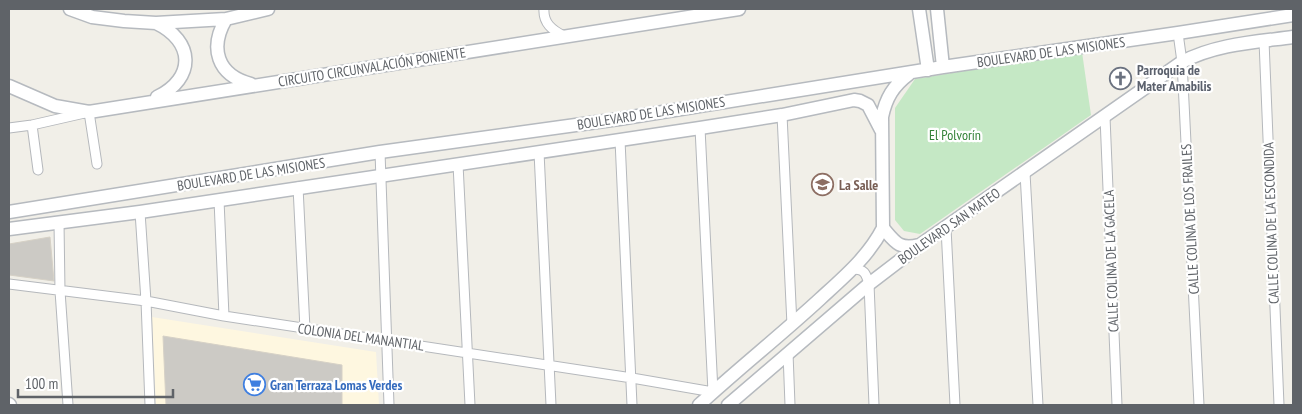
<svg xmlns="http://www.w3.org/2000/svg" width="1302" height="414" font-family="'PT Sans Narrow',sans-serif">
  <rect width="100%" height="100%" fill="#f1efe8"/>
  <path fill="#fef7e0" d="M 152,317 L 376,352 L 379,405 L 156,405 Z"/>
  <path fill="#c5e8c5" d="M 1082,52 L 1091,115 L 920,234 L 904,231 L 895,220 L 895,108 L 915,79 Z"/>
  <path fill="#cccac5" stroke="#d6d1c6" d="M 50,237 L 54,281 L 9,275 L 9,244 Z
    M 163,336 L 342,365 L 342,405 L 166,405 Z"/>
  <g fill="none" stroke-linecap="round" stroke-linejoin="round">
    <defs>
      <path id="street" d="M 544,9 C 543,23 552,30 564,36
        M 1178,33 L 1182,62 L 1199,405
        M 1264,41 L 1279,405
        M 782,115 L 792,325
        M 1105,117 L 1117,405
        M 32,125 L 38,170
        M 9,128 L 32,125 L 89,112 L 97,164
        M 620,140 L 632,405
        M 380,152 L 389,405
        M 539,152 L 551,405
        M 458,164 L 470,405
        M 1025,173 L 1038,405
        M 298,187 L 305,329
        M 219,200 L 224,316
        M 140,212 L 146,301 L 150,405
        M 59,222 L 60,291 L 68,405
        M 946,228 L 955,405
        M 853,269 C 864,269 866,273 869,284 L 874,405
        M 9,284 L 146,301 L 224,316 L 632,378 L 713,392 L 700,128
        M 788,353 L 790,405"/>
      <path id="secondary" d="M 70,9 L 92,17 L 124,21 L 156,23 L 226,19 L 268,9
        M 919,9 L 928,70
        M 937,9 L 943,67
        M 226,19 C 209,48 217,75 251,84
        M 156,23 C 194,41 196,78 157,97
        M 909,74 C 893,86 886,98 882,117 L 883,228 C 895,242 899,250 919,245
        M 9,86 L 55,106 L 89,112 L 739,9
        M 9,212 L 380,152 L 619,119 L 943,67 L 1178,33 L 1293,15
        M 9,229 L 140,212 L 700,128 L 782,115 L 854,100 L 860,101 L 868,105 L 881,130
        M 9,404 L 10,405
        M 699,405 C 738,369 781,335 820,299 C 844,277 868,257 883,228
        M 728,405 L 869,284 L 920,245 L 1182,62 C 1216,44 1256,42 1293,37"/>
    </defs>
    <use href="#street" stroke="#b5b8bc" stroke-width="11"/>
    <use href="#secondary" stroke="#b6babf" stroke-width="15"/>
    <use href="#street" stroke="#fff" stroke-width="9"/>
    <use href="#secondary" stroke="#fff" stroke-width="12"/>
  </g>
  <defs>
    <symbol id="church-ring" viewBox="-11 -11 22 22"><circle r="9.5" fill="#fff" stroke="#6b7280" stroke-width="1.5"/><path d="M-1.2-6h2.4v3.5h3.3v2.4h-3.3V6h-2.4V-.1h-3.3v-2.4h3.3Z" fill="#6b7280"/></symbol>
    <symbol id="school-ring" viewBox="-11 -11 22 22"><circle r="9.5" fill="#fff" stroke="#8d6e63" stroke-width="1.5"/><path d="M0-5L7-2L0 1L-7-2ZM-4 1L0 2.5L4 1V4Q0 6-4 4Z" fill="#8d6e63"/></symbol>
    <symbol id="supermarket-ring" viewBox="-11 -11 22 22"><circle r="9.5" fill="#fff" stroke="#3f7fe0" stroke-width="1.5"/><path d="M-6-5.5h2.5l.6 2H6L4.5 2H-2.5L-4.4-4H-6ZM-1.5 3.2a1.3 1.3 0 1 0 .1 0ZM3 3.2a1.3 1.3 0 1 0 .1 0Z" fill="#3f7fe0"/></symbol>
  </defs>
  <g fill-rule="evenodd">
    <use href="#church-ring" x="1108" y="66" width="25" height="25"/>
    <use href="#school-ring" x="810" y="172" width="25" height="25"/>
    <use href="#supermarket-ring" x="242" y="372" width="25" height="25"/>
  </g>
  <g text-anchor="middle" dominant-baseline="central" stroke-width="4.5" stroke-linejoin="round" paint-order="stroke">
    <g font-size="14" fill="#5f6368" stroke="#fff">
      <text transform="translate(1051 52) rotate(-8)">BOULEVARD DE LAS MISIONES</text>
      <text transform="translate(372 67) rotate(-9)">CIRCUITO CIRCUNVALACIÓN PONIENTE</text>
      <text transform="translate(651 113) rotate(-9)">BOULEVARD DE LAS MISIONES</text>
      <text transform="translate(251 174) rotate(-9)">BOULEVARD DE LAS MISIONES</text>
      <text transform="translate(1190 219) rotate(-93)">CALLE COLINA DE LOS FRAILES</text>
      <text transform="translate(1271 223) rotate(-92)">CALLE COLINA DE LA ESCONDIDA</text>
      <text transform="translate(949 226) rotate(-35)">BOULEVARD SAN MATEO</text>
      <text transform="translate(1111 261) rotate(-92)">CALLE COLINA DE LA GACELA</text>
      <text transform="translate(361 337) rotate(8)">COLONIA DEL MANANTIAL</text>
    </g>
    <g font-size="14" font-weight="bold" fill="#5b616d" stroke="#fff" text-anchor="start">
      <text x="1137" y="70">Parroquia de<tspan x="1137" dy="16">Mater Amabilis</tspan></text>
    </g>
    <g font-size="14" fill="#348238" stroke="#fff">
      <text x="955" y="135">El Polvorín</text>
    </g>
    <g font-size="14" font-weight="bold" fill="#785e54" stroke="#fff" text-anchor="start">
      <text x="839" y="185">La Salle</text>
    </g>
    <g font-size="14" font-weight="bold" fill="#366cbe" stroke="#fff" text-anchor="start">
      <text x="270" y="385">Gran Terraza Lomas Verdes</text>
    </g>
  </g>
  <rect width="1302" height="414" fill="none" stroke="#5f6368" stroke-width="20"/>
  <path d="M18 389v8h155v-8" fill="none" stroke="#5f6368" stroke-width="2.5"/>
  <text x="25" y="389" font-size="15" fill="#5f6368" stroke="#ffffff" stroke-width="4" paint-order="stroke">100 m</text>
</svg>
